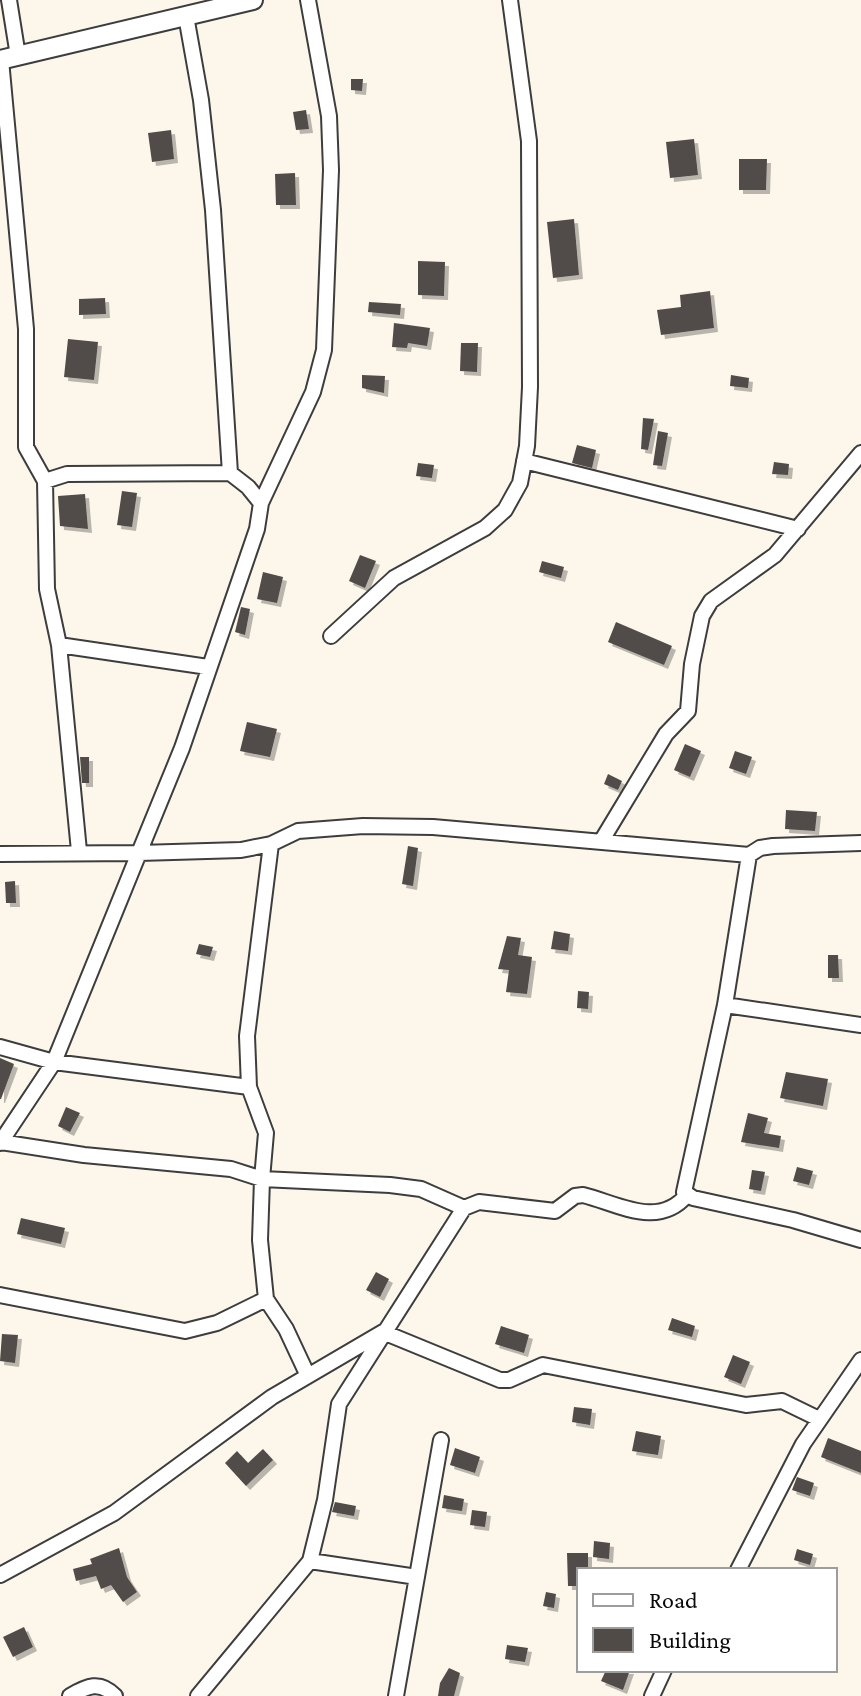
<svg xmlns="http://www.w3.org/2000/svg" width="861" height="1696" font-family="'Crimson Pro',serif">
  <defs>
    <filter id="shadow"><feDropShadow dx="4" dy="4" stdDeviation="0" flood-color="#0004"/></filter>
  </defs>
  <rect width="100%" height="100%" fill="#fcf7ea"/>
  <path fill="#514b48" filter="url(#shadow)" d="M 351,79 L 363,79 L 362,91 L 351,90 Z
    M 306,110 L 309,129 L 296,130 L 293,112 Z
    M 171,130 L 174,159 L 152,162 L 148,133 Z
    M 694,139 L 698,175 L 670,178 L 666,142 Z
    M 739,159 L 767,159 L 766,190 L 739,190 Z
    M 295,173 L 296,205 L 276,205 L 275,174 Z
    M 574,219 L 579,275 L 553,278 L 547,222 Z
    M 418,261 L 445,262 L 444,296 L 418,295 Z
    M 710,291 L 714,328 L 661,335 L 657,310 L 681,307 L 680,295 Z
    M 105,298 L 106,314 L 79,315 L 79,299 Z
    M 369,302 L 401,304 L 400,315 L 368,312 Z
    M 394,323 L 430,328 L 427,346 L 408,343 L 407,348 L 392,347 Z
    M 68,339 L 98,342 L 94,380 L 64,377 Z
    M 461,343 L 478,343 L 477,372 L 460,371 Z
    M 362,375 L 385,376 L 384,393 L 362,388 Z
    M 731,375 L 749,378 L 748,388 L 730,386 Z
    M 643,418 L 654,419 L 648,450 L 641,449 Z
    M 658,431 L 668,433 L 662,466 L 653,465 Z
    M 577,445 L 596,450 L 592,468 L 572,463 Z
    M 774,462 L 789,464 L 788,475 L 772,474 Z
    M 418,463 L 434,465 L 432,478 L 416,476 Z
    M 122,491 L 137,493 L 132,527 L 117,525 Z
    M 85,494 L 88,529 L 60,526 L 58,496 Z
    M 360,555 L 376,561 L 365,588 L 349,581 Z
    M 542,561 L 564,567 L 561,578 L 539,572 Z
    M 263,572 L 283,577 L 277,603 L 257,599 Z
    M 241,607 L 250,609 L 245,635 L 235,632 Z
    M 616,622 L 672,646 L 664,665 L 608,642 Z
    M 247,722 L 277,729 L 270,757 L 240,751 Z
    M 685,744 L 701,751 L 690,777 L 674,770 Z
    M 735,751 L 752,757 L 746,774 L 729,768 Z
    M 80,757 L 89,757 L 89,783 L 82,783 Z
    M 608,774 L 622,781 L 618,790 L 604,784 Z
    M 786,810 L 817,812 L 815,831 L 785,829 Z
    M 408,846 L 418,848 L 413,886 L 402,884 Z
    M 15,881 L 16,903 L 6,903 L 5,882 Z
    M 554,931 L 570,934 L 568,951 L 551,949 Z
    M 507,936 L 521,938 L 518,955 L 532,957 L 527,994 L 506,992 L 509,970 L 498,969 Z
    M 199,944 L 213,947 L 210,957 L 196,954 Z
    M 828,955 L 838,955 L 839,978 L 828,978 Z
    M 578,991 L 589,992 L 588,1009 L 577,1008 Z
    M 0,1058 L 14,1064 L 1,1099 L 0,1099 Z
    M 786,1072 L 828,1079 L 823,1106 L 780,1098 Z
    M 66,1107 L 80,1113 L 70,1132 L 58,1126 Z
    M 748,1113 L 768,1118 L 764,1133 L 781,1136 L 779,1148 L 741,1142 Z
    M 797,1167 L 813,1171 L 809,1185 L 793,1181 Z
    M 752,1170 L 765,1172 L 761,1191 L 749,1189 Z
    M 21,1218 L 65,1228 L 61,1244 L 17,1234 Z
    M 376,1272 L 389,1279 L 380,1297 L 366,1290 Z
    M 672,1318 L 695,1326 L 692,1337 L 668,1330 Z
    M 501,1326 L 529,1335 L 524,1353 L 495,1344 Z
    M 2,1334 L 18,1335 L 15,1363 L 0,1361 Z
    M 733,1355 L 750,1362 L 741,1384 L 724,1377 Z
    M 574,1407 L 592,1409 L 590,1425 L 572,1422 Z
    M 636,1431 L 661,1436 L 658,1455 L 632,1451 Z
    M 828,1438 L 861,1451 L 861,1473 L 821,1457 Z
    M 455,1448 L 480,1457 L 475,1473 L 450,1465 Z
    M 263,1449 L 273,1460 L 246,1486 L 225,1463 L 237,1451 L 248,1463 Z
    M 797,1477 L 814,1483 L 810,1496 L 792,1490 Z
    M 444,1495 L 464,1499 L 462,1511 L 442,1508 Z
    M 335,1502 L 356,1506 L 354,1516 L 332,1512 Z
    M 472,1510 L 487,1512 L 485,1527 L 470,1525 Z
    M 594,1541 L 610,1543 L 609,1559 L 593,1557 Z
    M 119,1548 L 127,1577 L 137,1592 L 123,1602 L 111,1585 L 101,1589 L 96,1576 L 76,1581 L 73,1569 L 92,1564 L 90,1559 Z
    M 797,1549 L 813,1554 L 810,1565 L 794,1560 Z
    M 567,1553 L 588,1553 L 588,1570 L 579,1570 L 579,1586 L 568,1586 Z
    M 546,1592 L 556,1594 L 554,1608 L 543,1606 Z
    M 24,1627 L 33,1647 L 13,1657 L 3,1637 Z
    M 507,1645 L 528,1648 L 525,1662 L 505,1659 Z
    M 449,1668 L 460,1673 L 454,1696 L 438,1696 L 440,1683 Z
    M 606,1670 L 630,1670 L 623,1690 L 601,1681 Z"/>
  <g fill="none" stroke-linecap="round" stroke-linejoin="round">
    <defs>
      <path id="minor" d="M 9,0 L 18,56
        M 186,16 L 201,100 L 213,210 L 230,473
        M 1,60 L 26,329 L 26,447 L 45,481
        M 524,461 L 798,529
        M 261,503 L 313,392 L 324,350 L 331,170 L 329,116 L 308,0
        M 331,636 L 394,578 L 485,528 L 505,510 L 520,483 L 527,446 L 530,387 L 529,141 L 510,0
        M 59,645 L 208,667
        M 602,840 L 666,734 L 688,711 L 692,664 L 702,616 L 711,601 L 775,555 L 861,453
        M 861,843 L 773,846 L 760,848 L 749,855 L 725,1005 L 684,1192 L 693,1198 L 793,1220 L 861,1240
        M 271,844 L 247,1036 L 249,1087 L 266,1133 L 262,1179 L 390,1185 L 421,1189 L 464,1208
        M 0,854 L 139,853 L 182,748 L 257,529 L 261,503 L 248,487 L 230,473 L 67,474 L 45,481 L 47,589 L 59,645 L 79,851
        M 725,1005 L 861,1025
        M 0,1047 L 54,1062 L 249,1087
        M 0,1142 L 84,1155 L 231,1169 L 262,1179 L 260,1240 L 266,1299
        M 0,1143 L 54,1062 L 139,853 L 241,850 L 271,844 L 298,831 L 363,826 L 433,827 L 749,855
        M 0,1295 L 185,1331 L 217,1323 L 266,1299 L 286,1329 L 308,1376
        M 738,1570 L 803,1444 L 861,1360
        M 0,1575 L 114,1513 L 272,1397 L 383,1332 L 500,1380 L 509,1380 L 543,1365 L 746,1405 L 782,1401 L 819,1419
        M 417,1577 L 310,1561 L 325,1500 L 339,1404 L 464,1208 L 479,1202 L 555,1211 L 575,1196 L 583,1195 C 619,1204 658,1229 687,1195
        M 70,1696 C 87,1686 100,1680 115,1696
        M 198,1696 L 310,1561
        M 396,1696 L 441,1440
        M 652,1696 L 664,1670"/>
      <path id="tertiary" d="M 0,60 L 253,0"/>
    </defs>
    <use href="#minor" stroke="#3d3d3d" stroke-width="18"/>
    <use href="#tertiary" stroke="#3d3d3d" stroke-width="22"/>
    <use href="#minor" stroke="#fff" stroke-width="14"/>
    <use href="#tertiary" stroke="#fff" stroke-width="18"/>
  </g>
  <rect x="577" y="1568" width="260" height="104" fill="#ffffff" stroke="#9d9d9d" stroke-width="2"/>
  <rect x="593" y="1594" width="40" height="12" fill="#ffffff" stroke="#9d9d9d" stroke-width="2"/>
  <text x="649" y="1608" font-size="24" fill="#0a0a0a">Road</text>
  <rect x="593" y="1628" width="40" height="24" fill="#514b48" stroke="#9d9d9d" stroke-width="2"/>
  <text x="649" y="1648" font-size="24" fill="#0a0a0a">Building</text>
</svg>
